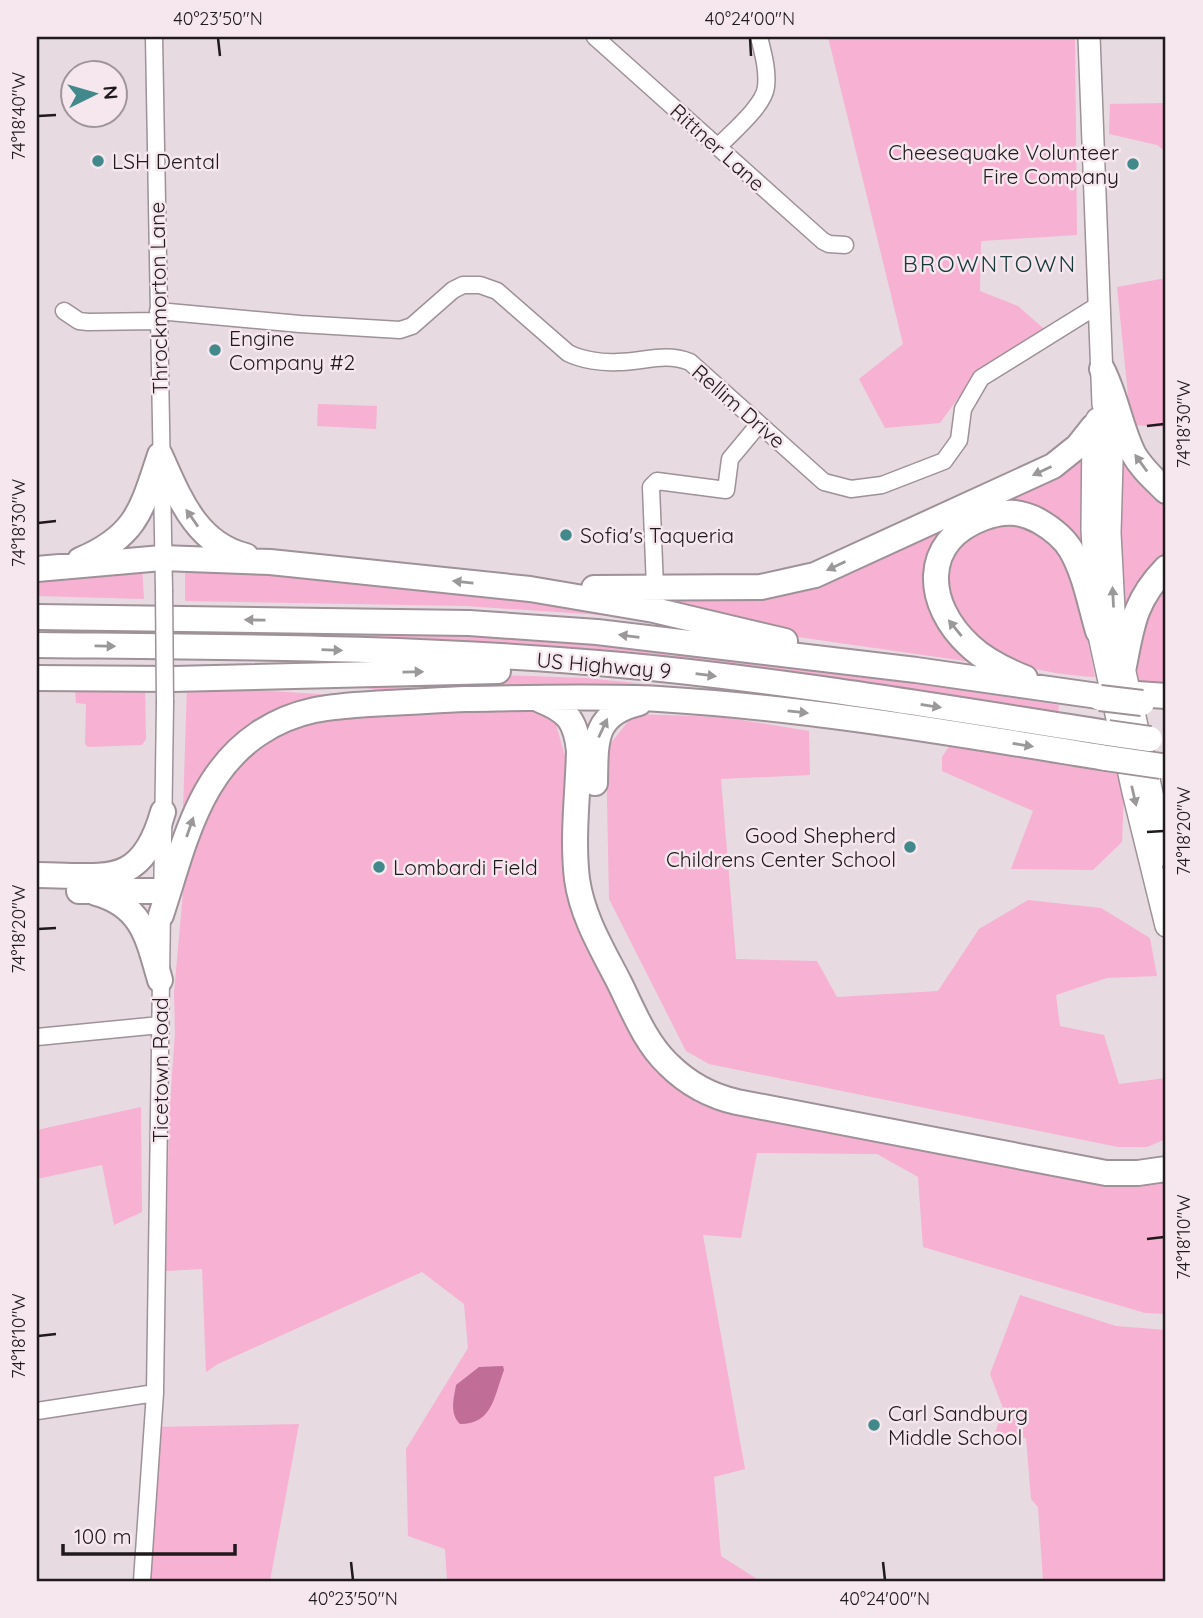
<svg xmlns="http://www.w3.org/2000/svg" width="1203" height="1618" font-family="Quicksand,sans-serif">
  <rect width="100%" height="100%" fill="#e8dae1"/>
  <path fill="#f6b1d3" d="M 828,37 L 1075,37 L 1077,235 L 981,241 L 980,291 L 1018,306 L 1044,329 L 977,372 L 940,423 L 885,428 L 859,379 L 903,344 Z
    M 1166,103 L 1166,152 L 1157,145 L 1109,134 L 1110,104 Z
    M 1166,278 L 1166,427 L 1131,425 L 1117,287 Z
    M 318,404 L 377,406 L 376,429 L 317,426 Z
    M 1121,440 L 1166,500 L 1166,558 L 1126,616 L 1120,591 Z
    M 1082,453 L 1085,561 L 1005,506 L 930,568 L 972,662 L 798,637 L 616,592 L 737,594 Z
    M 1009,520 L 1051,538 L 1075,576 L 1095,677 C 1061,675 1002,668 978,641 C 966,628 956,611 945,597 C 950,540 955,537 1009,520 Z
    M 142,566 L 144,599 L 37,596 L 37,577 Z
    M 185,566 L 392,581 L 646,618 L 466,606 L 185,601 Z
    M 1166,575 L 1166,689 L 1135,685 L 1135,640 Z
    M 185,626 C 309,629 432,631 555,640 C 724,651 892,680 1059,705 L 1058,715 L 634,653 L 533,646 L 186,638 Z
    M 501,675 L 586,678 L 733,693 L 431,692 L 377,690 L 341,683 Z
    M 145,686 L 146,739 L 142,745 L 88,747 L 85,744 L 86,704 L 76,703 L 75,690 Z
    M 187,686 L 334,695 L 263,720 L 189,810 L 183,809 Z
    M 469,708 L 538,711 L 555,721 L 568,766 L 583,928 L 707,1103 L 1166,1179 L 1166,1314 L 1145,1313 L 923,1247 L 918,1177 L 877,1154 L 757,1153 L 741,1238 L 703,1235 L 745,1469 L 714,1477 L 721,1556 L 760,1581 L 447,1581 L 445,1549 L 408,1536 L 406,1449 L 468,1348 L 464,1304 L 422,1272 L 218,1364 L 206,1372 L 202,1269 L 166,1271 L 169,1119 L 175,1032 L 174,993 L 184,881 L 198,833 L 214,794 L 253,748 L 300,720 Z
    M 634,714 L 723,717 L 809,731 L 810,775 L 721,779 L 736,959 L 817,961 L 837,997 L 938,991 L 979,929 L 1028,900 L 1101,908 L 1150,938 L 1157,976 L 1107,978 L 1056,995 L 1060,1026 L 1104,1035 L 1119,1084 L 1166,1078 L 1166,1139 L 1147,1147 L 1118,1147 L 709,1064 L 686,1051 L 609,899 L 606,749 Z
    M 950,745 L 1117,770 L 1124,792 L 1122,842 L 1093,870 L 1011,869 L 1033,811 L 942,771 L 942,757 Z
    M 141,1107 L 142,1212 L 114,1225 L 102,1165 L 37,1179 L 37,1130 Z
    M 1020,1295 L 1116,1326 L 1166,1330 L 1166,1581 L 1043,1581 L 1038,1507 L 1031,1499 L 1026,1438 L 994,1437 L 1003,1408 L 990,1374 Z
    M 299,1424 L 270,1581 L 145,1581 L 153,1427 Z"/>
  <path fill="#c06d98" d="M 503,1366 L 504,1370 C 494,1396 493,1424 460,1424 C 449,1413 454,1398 456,1385 L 479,1367 Z"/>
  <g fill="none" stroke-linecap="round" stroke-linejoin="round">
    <defs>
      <path id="minor" d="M 154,37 L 164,590
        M 595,37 L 823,241 L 829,244 L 845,245
        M 718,147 C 731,133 764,106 766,87 C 768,70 763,53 759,37
        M 64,311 L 79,321 L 88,322 L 158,321
        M 158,311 L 300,324 L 400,330 L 412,326 L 453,290 L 463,285 L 480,285 L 497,291 L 568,353 C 582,360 602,363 618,362 C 643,362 665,352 690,362 L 824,482 L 851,489 L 882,485 L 944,461 L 959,440 L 963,409 L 981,378 L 1100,304
        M 655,588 L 651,487 L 657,481 L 726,490 L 730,459 L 759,424
        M 37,1037 L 160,1025
        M 37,1411 L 155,1393
        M 142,1581 L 155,1393 L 165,703"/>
      <path id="major" d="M 1089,37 L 1103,404 L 1113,427 L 1110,533 L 1114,610 L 1125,672 L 1166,856
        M 1097,419 L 1093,427 L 1092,530 L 1098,631 L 1133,792 L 1166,926"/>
      <path id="highway" d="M 1102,369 C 1116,396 1120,426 1133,453 C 1141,468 1154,479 1166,491
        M 160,455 C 179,497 196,544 246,556
        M 80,560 C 137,536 142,509 160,455
        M 37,569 L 162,558 L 270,562 L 530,589 L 654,610 L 785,641
        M 594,588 L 761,587 L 815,575 L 1053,466 L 1078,446 L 1093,427
        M 37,617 L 469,623 L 597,632 L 916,670 L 1105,697
        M 37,645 C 231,647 427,647 621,665 C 784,680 946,708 1108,733
        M 1124,666 C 1132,624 1135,600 1166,568
        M 37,678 L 173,679 L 498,671
        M 1025,678 C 1005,670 986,661 970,646 C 925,605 920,542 983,518 C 1004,510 1020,511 1039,521 C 1051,528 1064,538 1071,550 C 1085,574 1090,604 1098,631
        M 1137,694 L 1166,696
        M 540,700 C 568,711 576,721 579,751 C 578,793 572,837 577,879 C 582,916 602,949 619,982 C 633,1010 645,1042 668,1064 C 687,1083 710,1096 737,1102 L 1106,1173 L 1138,1173 L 1166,1169
        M 595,783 C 596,743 592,714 639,703
        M 37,875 C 105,875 141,890 163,812
        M 79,891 L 162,891
        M 96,893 C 143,906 148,939 160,980
        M 161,915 C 183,849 197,775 258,734 C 299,706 338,706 386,703 C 413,702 439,700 466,699 C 530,698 595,696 659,699 C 809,708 957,734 1106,758"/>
    </defs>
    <use href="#minor" stroke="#9e9197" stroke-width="19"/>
    <use href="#major" stroke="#9e9197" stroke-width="24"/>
    <use href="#highway" stroke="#9e9197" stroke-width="28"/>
    <use href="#minor" stroke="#fff" stroke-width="16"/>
    <use href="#major" stroke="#fff" stroke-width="21"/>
    <use href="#highway" stroke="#fff" stroke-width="24"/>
    <defs>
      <path id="minor-bridge" d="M 164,590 L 165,703"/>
      <path id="highway-bridge" d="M 1100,698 L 1142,703
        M 1108,733 L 1150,739
        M 1106,758 L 1161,766"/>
    </defs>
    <use href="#minor-bridge" stroke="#9e9197" stroke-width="19" stroke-linecap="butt"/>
    <use href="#highway-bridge" stroke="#9e9197" stroke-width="28" stroke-linecap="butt"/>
    <use href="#minor-bridge" stroke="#fff" stroke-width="16"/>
    <use href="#highway-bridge" stroke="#fff" stroke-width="24"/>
  </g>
  <defs><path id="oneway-solid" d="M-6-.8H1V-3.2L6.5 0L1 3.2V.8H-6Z" transform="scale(1.75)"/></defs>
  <g fill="#9a9899">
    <use href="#oneway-solid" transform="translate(1141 463) rotate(-126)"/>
    <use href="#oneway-solid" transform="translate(1042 471) rotate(155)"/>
    <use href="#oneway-solid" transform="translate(192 518) rotate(-125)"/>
    <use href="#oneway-solid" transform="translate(836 566) rotate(155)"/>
    <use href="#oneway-solid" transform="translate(463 582) rotate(-174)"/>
    <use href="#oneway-solid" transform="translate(1113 597) rotate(-93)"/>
    <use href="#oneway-solid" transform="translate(255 620) rotate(-179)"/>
    <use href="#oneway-solid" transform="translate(955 628) rotate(-129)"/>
    <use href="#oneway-solid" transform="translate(629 636) rotate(-173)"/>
    <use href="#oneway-solid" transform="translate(105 646) rotate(1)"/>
    <use href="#oneway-solid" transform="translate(332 650) rotate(2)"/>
    <use href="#oneway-solid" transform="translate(413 672) rotate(-1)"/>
    <use href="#oneway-solid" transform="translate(706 675) rotate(7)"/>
    <use href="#oneway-solid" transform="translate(931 706) rotate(9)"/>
    <use href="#oneway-solid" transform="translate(798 712) rotate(6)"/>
    <use href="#oneway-solid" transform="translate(603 728) rotate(-65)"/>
    <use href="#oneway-solid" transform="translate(1023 745) rotate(9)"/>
    <use href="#oneway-solid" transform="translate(1134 796) rotate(77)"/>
    <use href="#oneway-solid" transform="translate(190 827) rotate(-71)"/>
  </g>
  <path fill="none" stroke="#1f1a1c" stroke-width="2.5" d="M 218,38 L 220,56M 750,38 L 751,56M 38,116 L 56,115M 1147,426 L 1164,424M 38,523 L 56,521M 1147,832 L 1164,831M 38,929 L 56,928M 1147,1239 L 1164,1237M 38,1336 L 56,1334M 351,1562 L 353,1580M 883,1562 L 885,1580"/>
  <g fill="#41898b" stroke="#f6e7ee" stroke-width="2.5">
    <circle cx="98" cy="161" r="7"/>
    <circle cx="1133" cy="164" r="7"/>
    <circle cx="215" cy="350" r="7"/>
    <circle cx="566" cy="535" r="7"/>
    <circle cx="910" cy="847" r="7"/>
    <circle cx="379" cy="867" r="7"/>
    <circle cx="874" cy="1425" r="7"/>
  </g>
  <g text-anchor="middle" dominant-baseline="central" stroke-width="5" stroke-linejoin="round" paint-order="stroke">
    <g font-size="21" fill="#1f1a1c" stroke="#f6e7ee">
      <text transform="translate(718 147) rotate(42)">Rittner Lane</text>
      <text transform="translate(158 298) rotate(-91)">Throckmorton Lane</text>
      <text transform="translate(739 406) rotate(41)">Rellim Drive</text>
      <text transform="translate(604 665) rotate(5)">US Highway 9</text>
      <text transform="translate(160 1070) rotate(-90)">Ticetown Road</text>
    </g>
    <g font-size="21" fill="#1f1a1c" stroke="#f6e7ee" text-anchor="start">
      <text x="1119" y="152" text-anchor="end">Cheesequake Volunteer<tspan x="1119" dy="24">Fire Company</tspan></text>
      <text x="112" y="161">LSH Dental</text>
      <text x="229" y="338">Engine<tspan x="229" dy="24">Company #2</tspan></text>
      <text x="580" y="535">Sofia's Taqueria</text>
      <text x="896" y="835" text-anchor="end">Good Shepherd<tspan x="896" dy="24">Childrens Center School</tspan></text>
      <text x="393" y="867">Lombardi Field</text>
      <text x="888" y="1413">Carl Sandburg<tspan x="888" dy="24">Middle School</tspan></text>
    </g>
    <g font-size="23" letter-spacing="2" fill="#173a3b" stroke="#f6e7ee">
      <text x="990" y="263">BROWNTOWN</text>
    </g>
  </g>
  <rect width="1203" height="1618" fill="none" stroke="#f6e7ee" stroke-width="77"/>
  <g transform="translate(94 94) rotate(85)"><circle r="33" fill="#f6e7ee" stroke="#a0959a" stroke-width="2"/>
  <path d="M0-5L12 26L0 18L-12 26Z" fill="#41898b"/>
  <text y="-10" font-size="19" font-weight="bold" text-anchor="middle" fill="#1f1a1c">N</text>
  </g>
  <path d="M63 1544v10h172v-10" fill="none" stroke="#1f1a1c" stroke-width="3.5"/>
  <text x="74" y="1544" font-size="21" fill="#1f1a1c" stroke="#f6e7ee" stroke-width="5" paint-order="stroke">100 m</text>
  <rect x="38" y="38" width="1126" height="1542" fill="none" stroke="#1f1a1c" stroke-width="2.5"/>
  <g font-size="18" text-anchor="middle" fill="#1f1a1c">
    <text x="218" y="25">40°23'50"N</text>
    <text x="750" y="25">40°24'00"N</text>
    <text transform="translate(19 116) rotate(-90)" y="6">74°18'40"W</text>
    <text transform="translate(1184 424) rotate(-90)" y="6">74°18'30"W</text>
    <text transform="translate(19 523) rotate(-90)" y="6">74°18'30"W</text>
    <text transform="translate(1184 831) rotate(-90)" y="6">74°18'20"W</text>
    <text transform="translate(19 929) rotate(-90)" y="6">74°18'20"W</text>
    <text transform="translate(1184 1237) rotate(-90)" y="6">74°18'10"W</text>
    <text transform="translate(19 1336) rotate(-90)" y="6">74°18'10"W</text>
    <text x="353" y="1605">40°23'50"N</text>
    <text x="885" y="1605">40°24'00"N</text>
  </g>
</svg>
